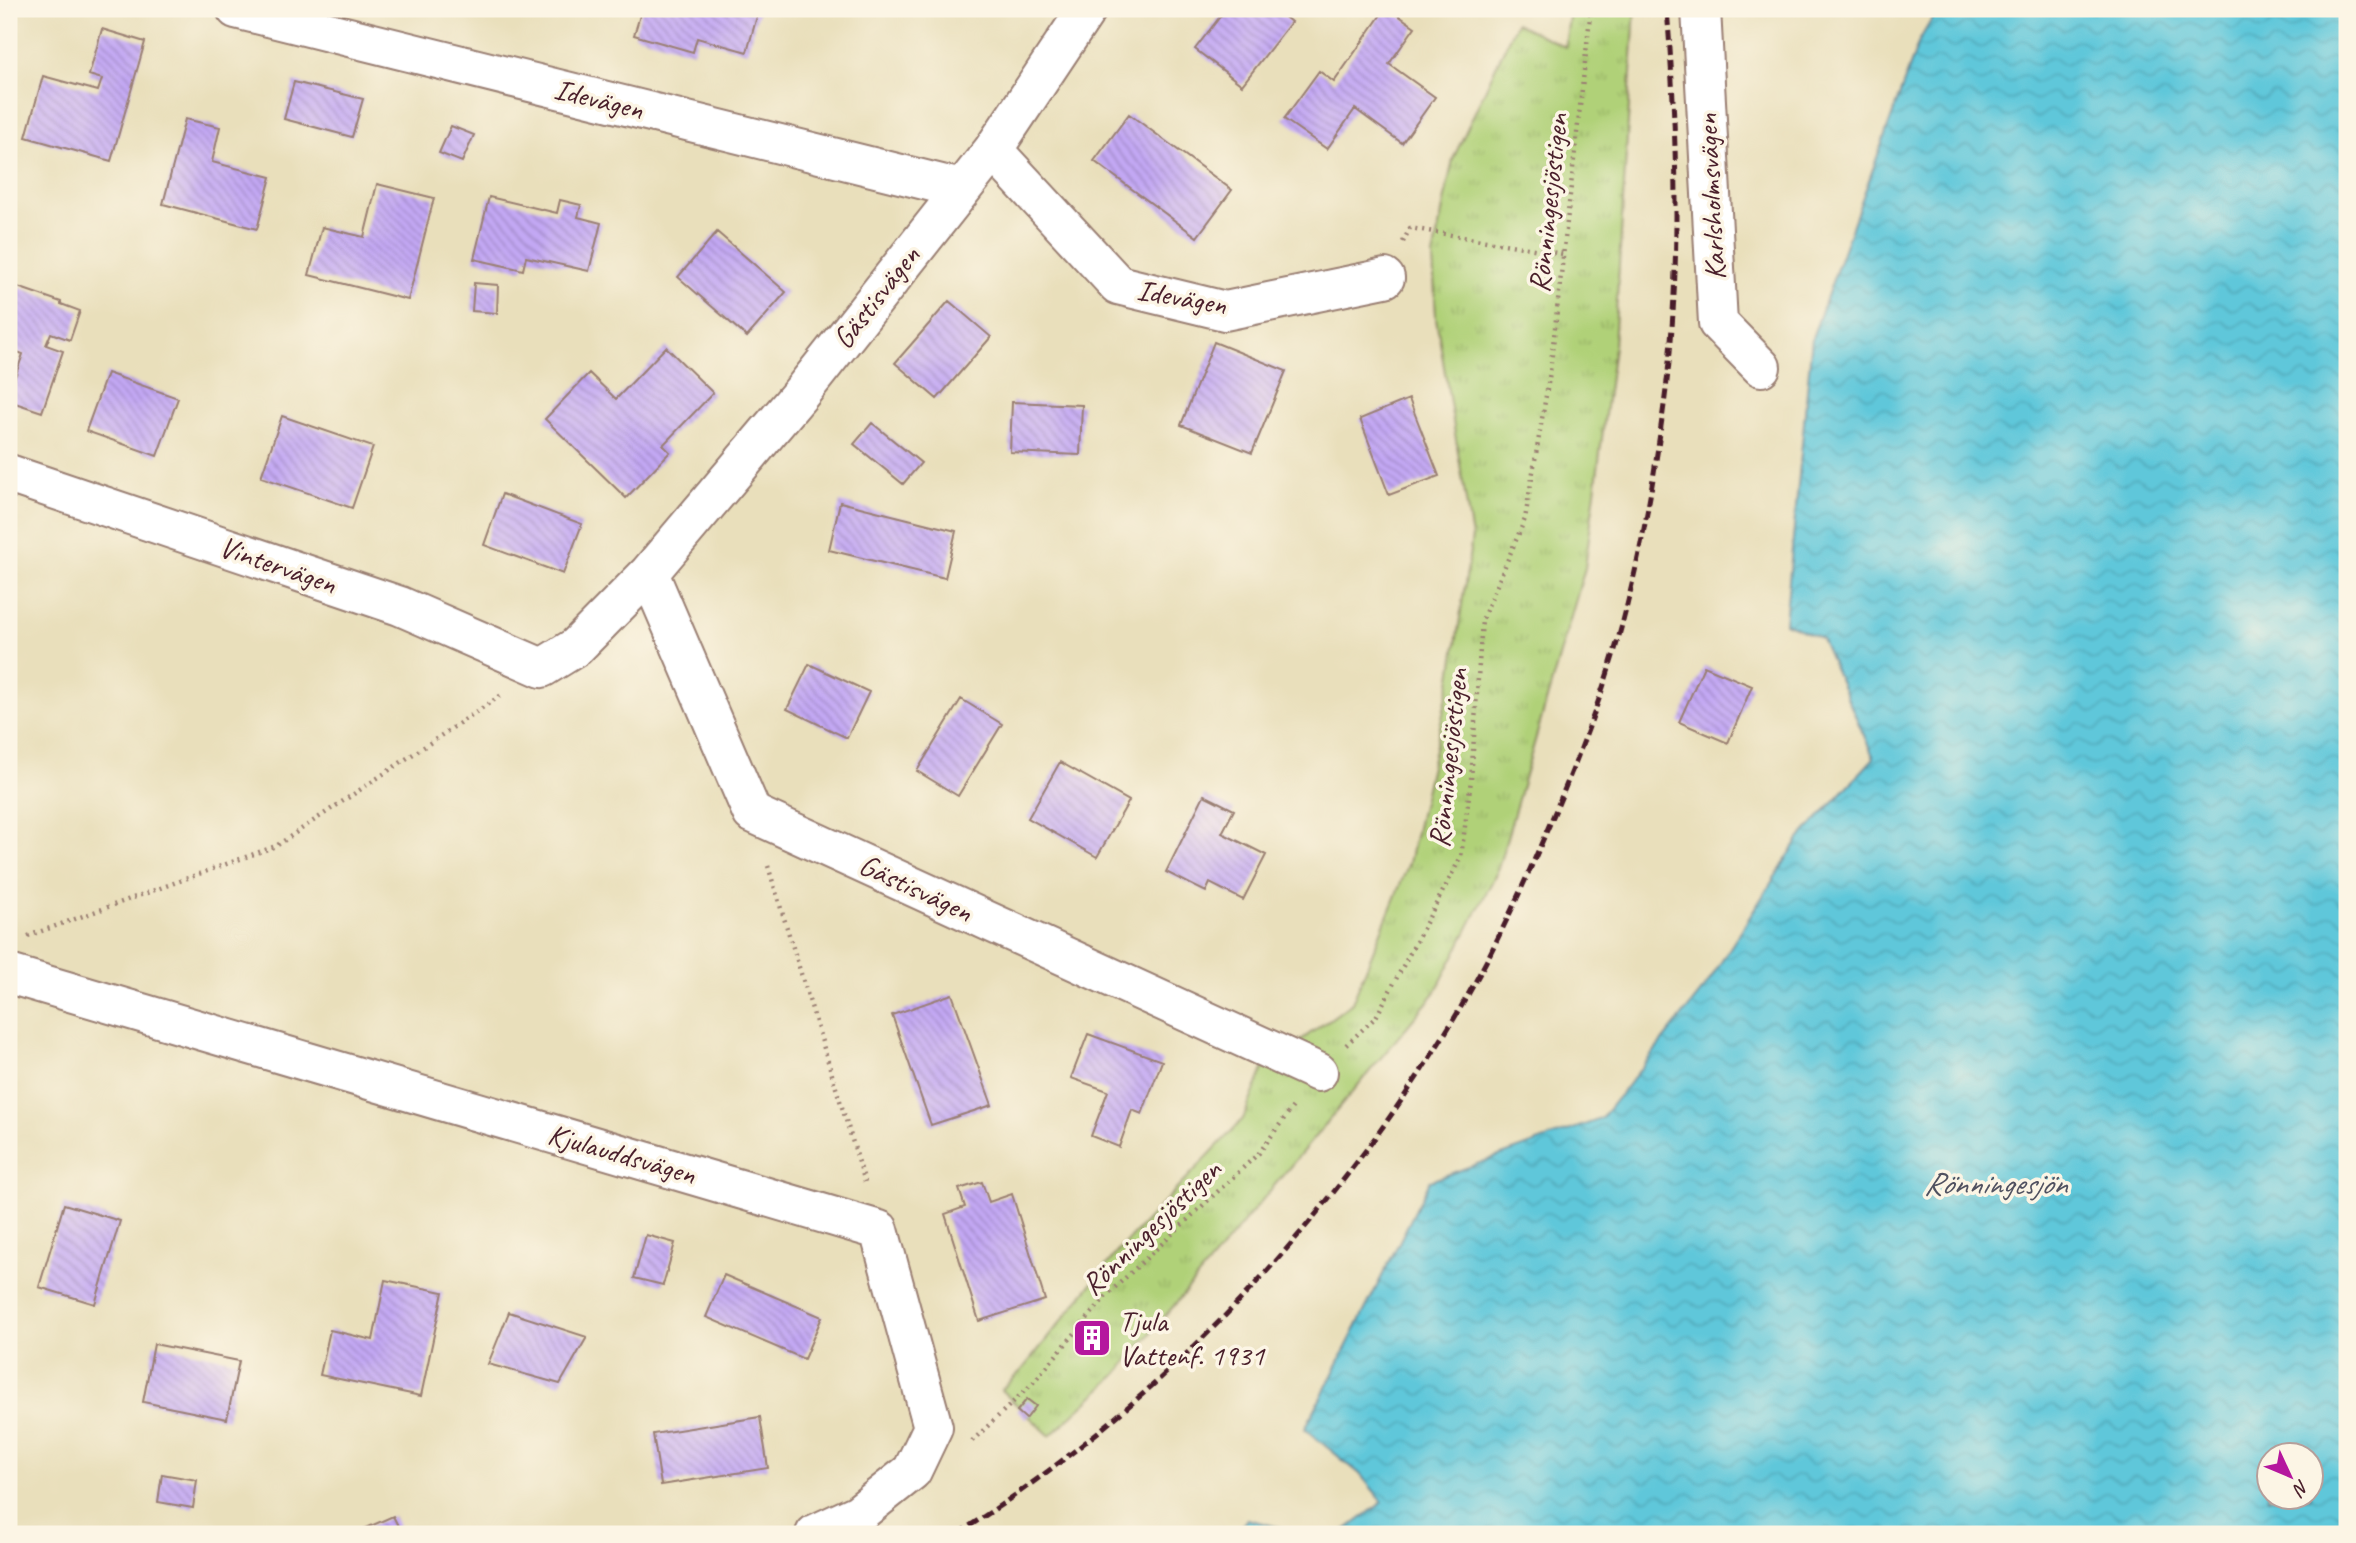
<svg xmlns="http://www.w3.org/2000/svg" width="2356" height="1543" font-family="Caveat,sans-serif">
  <defs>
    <pattern id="park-tufts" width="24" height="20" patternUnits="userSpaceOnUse" patternTransform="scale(1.75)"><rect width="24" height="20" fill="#b0d178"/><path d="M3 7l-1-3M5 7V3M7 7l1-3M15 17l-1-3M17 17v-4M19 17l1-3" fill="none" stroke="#99b368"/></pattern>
    <pattern id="water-waves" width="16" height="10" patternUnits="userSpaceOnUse" patternTransform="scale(1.75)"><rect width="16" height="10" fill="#5ec7da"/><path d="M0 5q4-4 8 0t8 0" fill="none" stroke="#53aabb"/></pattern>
    <pattern id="building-back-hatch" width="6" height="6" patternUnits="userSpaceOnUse" patternTransform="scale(1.75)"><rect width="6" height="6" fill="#c3a8f4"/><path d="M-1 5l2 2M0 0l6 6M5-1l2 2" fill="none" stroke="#a088c6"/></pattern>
  </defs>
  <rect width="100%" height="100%" fill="#fcf5e5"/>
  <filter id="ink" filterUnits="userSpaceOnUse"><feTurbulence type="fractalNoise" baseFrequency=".0143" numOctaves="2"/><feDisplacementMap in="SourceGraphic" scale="14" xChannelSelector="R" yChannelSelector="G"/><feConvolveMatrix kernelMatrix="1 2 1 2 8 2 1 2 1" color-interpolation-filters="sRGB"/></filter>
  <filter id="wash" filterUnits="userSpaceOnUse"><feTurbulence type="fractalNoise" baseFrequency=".00686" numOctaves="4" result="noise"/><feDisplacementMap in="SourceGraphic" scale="28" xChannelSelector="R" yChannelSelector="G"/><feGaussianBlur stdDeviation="1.57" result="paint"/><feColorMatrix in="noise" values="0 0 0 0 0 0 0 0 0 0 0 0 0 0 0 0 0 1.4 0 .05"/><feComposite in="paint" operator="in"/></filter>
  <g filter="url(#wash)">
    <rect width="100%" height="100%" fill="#e9dfbb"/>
    <path fill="url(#park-tufts)" stroke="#7d7852" stroke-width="2" d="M 1570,9 L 1635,9 L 1614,346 L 1585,568 L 1497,872 L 1435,993 L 1116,1375 L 1050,1436 L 1001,1390 L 1022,1370 L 1118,1251 L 1243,1119 L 1264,1067 L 1352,1003 L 1409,863 L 1451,678 L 1472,537 L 1436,318 L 1433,256 L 1453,159 L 1516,23 L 1565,47 Z"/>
    <path fill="url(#water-waves)" stroke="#547382" stroke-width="2" fill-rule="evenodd" d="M 1938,9 L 2347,9 L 2347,1534 L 1340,1534 L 1383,1502 L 1360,1474 L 1305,1429 L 1430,1181 L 1601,1119 L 1706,986 L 1799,839 L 1874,758 L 1821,638 L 1785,623 L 1812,338 L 1919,41 ZM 2268,1456 L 2310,1456 L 2310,1498 L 2268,1498 Z
      M 1247,1519 L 1304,1534 L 1236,1534 Z"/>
    <g id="blocks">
      <path fill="url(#building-back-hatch)" d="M 642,9 L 759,9 L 747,52 L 697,38 L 693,52 L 634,35 Z
        M 1226,9 L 1283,9 L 1280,13 L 1291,22 L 1242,85 L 1195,49 Z
        M 1385,9 L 1389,9 L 1415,27 L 1389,64 L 1435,97 L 1402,143 L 1355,109 L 1327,149 L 1284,119 L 1319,71 L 1334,82 Z
        M 102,29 L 145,42 L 111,161 L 26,137 L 43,76 L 98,91 L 102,79 L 89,75 Z
        M 294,82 L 363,99 L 352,137 L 284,119 Z
        M 1129,114 L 1232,190 L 1197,237 L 1094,161 Z
        M 185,119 L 220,127 L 212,162 L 271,177 L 257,229 L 163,204 Z
        M 451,126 L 474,135 L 462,162 L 439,153 Z
        M 377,184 L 434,198 L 408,300 L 309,275 L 322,227 L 364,237 Z
        M 489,197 L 557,213 L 560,200 L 581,205 L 578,217 L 601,223 L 589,271 L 526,257 L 523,270 L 474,259 Z
        M 717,232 L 786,292 L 747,337 L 678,277 Z
        M 474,283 L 498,285 L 497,313 L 472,311 Z
        M 9,284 L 61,302 L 61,304 L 80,311 L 70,340 L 51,333 L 46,345 L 63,351 L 42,412 L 9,401 L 9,394 L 23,354 L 9,349 Z
        M 949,301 L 991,337 L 937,399 L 895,363 Z
        M 1214,342 L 1286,371 L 1252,453 L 1181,425 Z
        M 666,347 L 713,393 L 663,445 L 670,452 L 626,498 L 545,419 L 589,373 L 616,399 Z
        M 107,373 L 178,398 L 157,456 L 86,431 Z
        M 1409,399 L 1439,476 L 1389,495 L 1360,419 Z
        M 1012,402 L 1082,405 L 1080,455 L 1010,452 Z
        M 282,416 L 373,447 L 352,508 L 261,477 Z
        M 872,423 L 921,463 L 903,484 L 854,444 Z
        M 502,494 L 582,524 L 563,574 L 484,545 Z
        M 840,502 L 956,531 L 945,578 L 829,550 Z
        M 809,664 L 869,692 L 847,738 L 787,709 Z
        M 1704,666 L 1752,686 L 1728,743 L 1679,722 Z
        M 961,699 L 1002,724 L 958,796 L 917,771 Z
        M 1060,762 L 1129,801 L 1097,857 L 1028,818 Z
        M 1204,795 L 1234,810 L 1222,833 L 1266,855 L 1243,900 L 1210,883 L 1206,892 L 1166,872 Z
        M 952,994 L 992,1105 L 931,1125 L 892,1015 Z
        M 1088,1034 L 1162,1061 L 1142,1114 L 1132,1110 L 1119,1147 L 1091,1136 L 1108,1091 L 1071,1078 Z
        M 982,1182 L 989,1202 L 1012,1194 L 1045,1300 L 979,1321 L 945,1214 L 965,1207 L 959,1189 Z
        M 64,1204 L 120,1221 L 95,1304 L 39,1287 Z
        M 646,1235 L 675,1243 L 663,1285 L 634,1278 Z
        M 724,1275 L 822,1317 L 804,1359 L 706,1317 Z
        M 385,1280 L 443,1292 L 421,1396 L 320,1375 L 330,1330 L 373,1340 Z
        M 509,1312 L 587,1337 L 560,1384 L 488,1364 Z
        M 1094,1326 L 1104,1334 L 1089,1351 L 1079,1343 Z
        M 154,1344 L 239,1361 L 227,1419 L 143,1402 Z
        M 1027,1399 L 1036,1406 L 1026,1419 L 1017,1411 Z
        M 760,1417 L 768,1468 L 661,1485 L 653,1434 Z
        M 162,1474 L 197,1480 L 193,1508 L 158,1502 Z
        M 393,1516 L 402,1534 L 353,1534 Z"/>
    </g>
  </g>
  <g filter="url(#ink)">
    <use href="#blocks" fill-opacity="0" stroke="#9a7f73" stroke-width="2"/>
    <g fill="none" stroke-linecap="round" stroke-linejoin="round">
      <defs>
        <path id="minor" d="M 236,9 L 961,189
          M 1701,9 L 1718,323 L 1761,367
          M 993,150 L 1118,285 L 1225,311 L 1385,278
          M 9,474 L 400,606 L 542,668 L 576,647 L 649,573 L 801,393 L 993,150 L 1087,9
          M 649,573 L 752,813 L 1318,1072
          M 9,974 L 879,1230 L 933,1427 L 912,1471 L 858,1514 L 815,1534"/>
      </defs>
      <use href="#minor" stroke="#9a7f73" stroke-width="42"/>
      <path stroke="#9a7f73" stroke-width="4.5" stroke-dasharray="2 5" stroke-linecap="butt" d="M 1403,242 L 1410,228 L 1563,254
        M 768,866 L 865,1182
        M 28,936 L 276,846 L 503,694
        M 1346,1045 L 1376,1017 L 1461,857 L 1471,780 L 1482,620 L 1525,519 L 1550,372 L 1591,9
        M 972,1441 L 1031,1385 L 1109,1293 L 1259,1153 L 1294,1105"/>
      <use href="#minor" stroke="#fff" stroke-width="38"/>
      <path stroke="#4a1f2b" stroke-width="5" stroke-dasharray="10 5" stroke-linecap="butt" d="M 957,1534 C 1163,1403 1333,1221 1458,1012 C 1493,953 1521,891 1548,828 C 1579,757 1610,677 1628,601 C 1642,545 1653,484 1661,426 C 1682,289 1678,147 1667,9"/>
    </g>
  </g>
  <defs>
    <symbol id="building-square" viewBox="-11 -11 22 22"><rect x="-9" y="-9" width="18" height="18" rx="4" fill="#b5179e" stroke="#fcf5e5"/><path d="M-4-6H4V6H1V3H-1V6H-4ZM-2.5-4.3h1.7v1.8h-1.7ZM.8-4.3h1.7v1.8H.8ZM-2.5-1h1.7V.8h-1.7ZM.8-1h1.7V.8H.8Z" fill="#fff"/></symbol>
  </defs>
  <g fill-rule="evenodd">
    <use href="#building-square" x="1070" y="1316" width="44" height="44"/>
  </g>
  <g text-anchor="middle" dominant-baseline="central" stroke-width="7" stroke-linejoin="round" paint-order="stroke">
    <g font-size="30" fill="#4a1f2b" stroke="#fcf5e5">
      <text transform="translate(599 99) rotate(14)">Idevägen</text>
      <text transform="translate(1711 197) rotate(-93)">Karlsholmsvägen</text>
      <text transform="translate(1548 203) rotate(-84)">Rönningesjöstigen</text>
      <text transform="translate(876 297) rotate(-52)">Gästisvägen</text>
      <text transform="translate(1182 297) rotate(10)">Idevägen</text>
      <text transform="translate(278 565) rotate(19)">Vintervägen</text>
      <text transform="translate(1448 758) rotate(-84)">Rönningesjöstigen</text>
      <text transform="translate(916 888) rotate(25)">Gästisvägen</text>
      <text transform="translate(622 1154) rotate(16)">Kjulauddsvägen</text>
      <text transform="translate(1151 1227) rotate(-44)">Rönningesjöstigen</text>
    </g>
    <g font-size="30" fill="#4a1f2b" stroke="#fcf5e5" text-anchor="start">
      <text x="1119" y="1321">Tjula<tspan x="1119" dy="34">Vattenf. 1931</tspan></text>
    </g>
    <g font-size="32" font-style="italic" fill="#505160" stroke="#fcf5e5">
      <text x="1995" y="1183">Rönningesjön</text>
    </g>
  </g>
  <rect width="2356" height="1543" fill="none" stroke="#fcf5e5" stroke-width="35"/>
  <g transform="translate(2290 1476) rotate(134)"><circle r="33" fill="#fcf5e5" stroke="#b59f9b" stroke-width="2"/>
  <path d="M0-5L12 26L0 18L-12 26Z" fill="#b5179e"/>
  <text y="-10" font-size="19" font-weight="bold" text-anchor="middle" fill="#4a1f2b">N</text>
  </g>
</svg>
